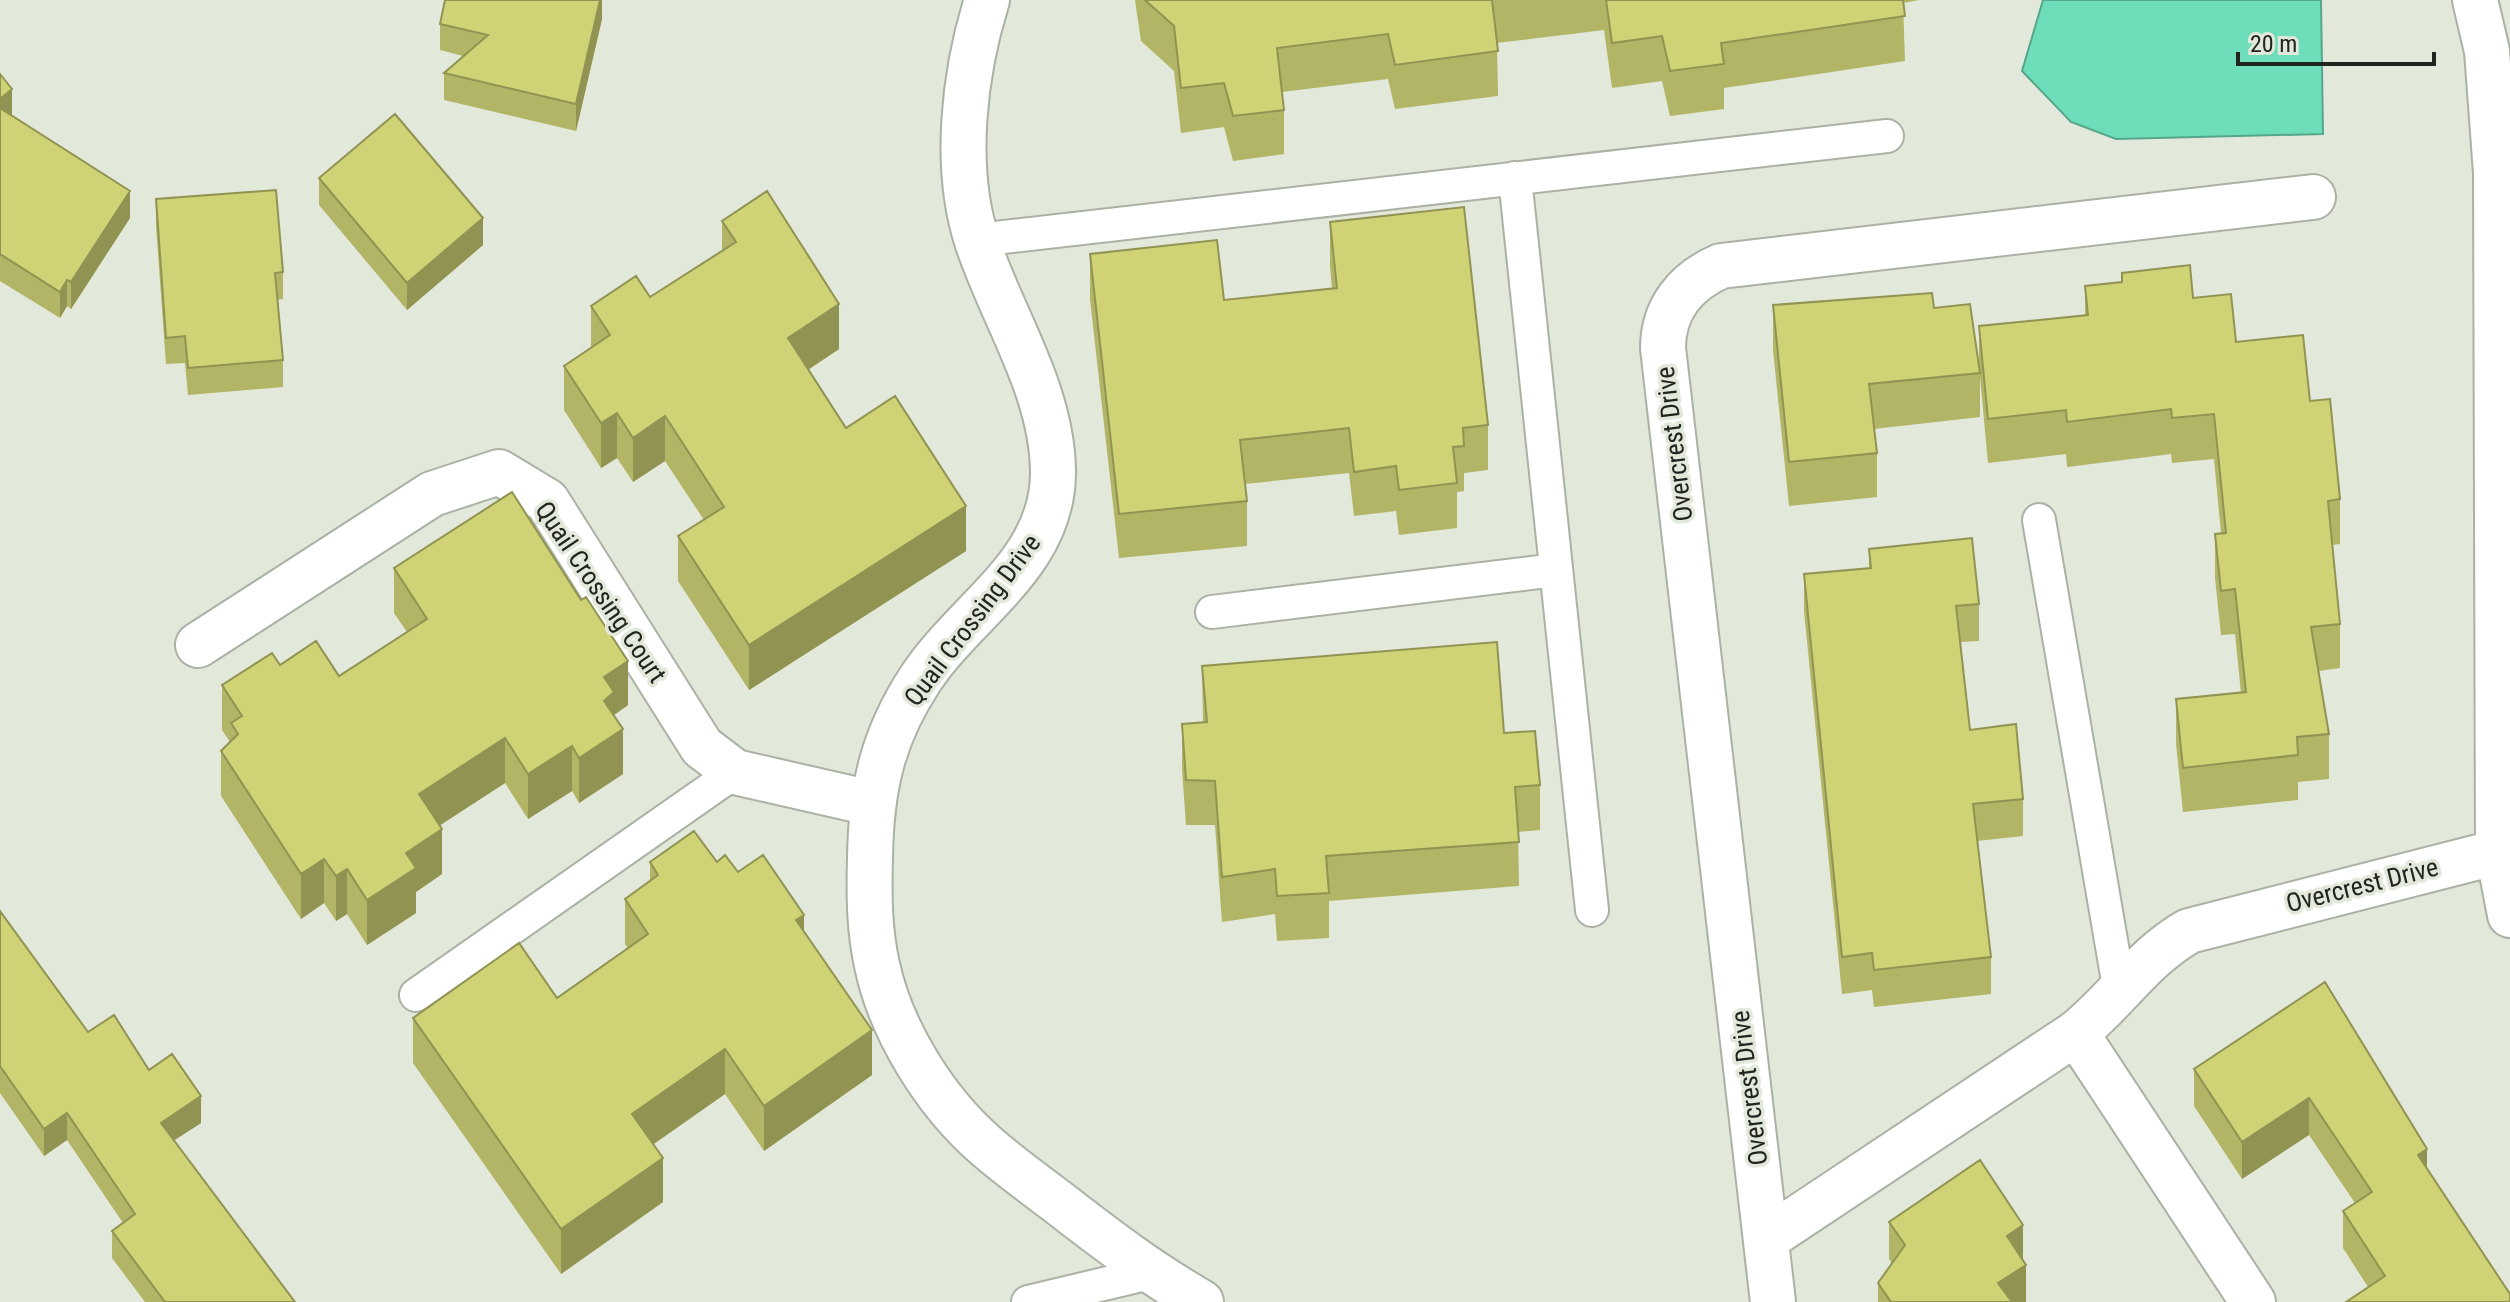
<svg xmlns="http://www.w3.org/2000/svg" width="2510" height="1302" font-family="'Roboto Condensed',sans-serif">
  <rect width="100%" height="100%" fill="#e2e9db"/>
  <path fill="#6ddeb9" stroke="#56a68b" stroke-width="2" d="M 2043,0 L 2321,0 L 2323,134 L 2116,139 L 2071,122 L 2022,71 Z"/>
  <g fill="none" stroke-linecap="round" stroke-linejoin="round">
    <defs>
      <path id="service" d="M 1515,178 L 1592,910
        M 977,240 L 1887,136
        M 2039,520 L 2120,993
        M 1212,612 L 1556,570
        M 416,995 L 735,772
        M 1028,1302 L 1150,1273"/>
      <path id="minor" d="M 987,0 C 964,73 953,167 977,241 C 1002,317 1052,389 1053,471 C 1054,563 967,609 921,678 C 882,737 871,789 870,858 C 869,894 869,929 877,965 C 891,1031 935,1101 985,1145 C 1010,1167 1037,1186 1063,1206 C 1108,1241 1152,1274 1201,1302
        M 2475,0 L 2487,51 L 2496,173 L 2498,852 L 2510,915
        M 198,645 L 432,494 L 499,472 L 547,501 L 702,747 L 735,772 L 871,803
        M 2076,1033 L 2253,1302
        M 1766,1239 L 2076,1033 C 2116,1001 2143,957 2189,931 L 2498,852
        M 1773,1302 L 1663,348 C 1663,309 1686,281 1721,266 L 2313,197"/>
    </defs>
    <use href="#service" stroke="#abb2a5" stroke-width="36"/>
    <use href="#minor" stroke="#abb2a5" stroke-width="48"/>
    <use href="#service" stroke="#fff" stroke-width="32"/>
    <use href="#minor" stroke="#fff" stroke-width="44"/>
  </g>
  <path fill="#b2b565" d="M 602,0 L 602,19 L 576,131 L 444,100 L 444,73 L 463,56 L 440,50 L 440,24 Z
    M 1135,0 L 1919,0 L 1903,3 L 1905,61 L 1724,88 L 1724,109 L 1670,116 L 1662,81 L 1612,88 L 1604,30 L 1497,43 L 1498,96 L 1395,109 L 1388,79 L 1282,92 L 1284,110 L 1284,154 L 1233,161 L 1224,127 L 1181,133 L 1174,71 L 1141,41 Z
    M 0,74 L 12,115 L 130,218 L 71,309 L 67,306 L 60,318 L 0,281 Z
    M 319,178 L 483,245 L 407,310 L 319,205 Z
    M 156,199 L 283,272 L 283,299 L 277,300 L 283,360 L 283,387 L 188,395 L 185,363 L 166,364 L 156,226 Z
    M 722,221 L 839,349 L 808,370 L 846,428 L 966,551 L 749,690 L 678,581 L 678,536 L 704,520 L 665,461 L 633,482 L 617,458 L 601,468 L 564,410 L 564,366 L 591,348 L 591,306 L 650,297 L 722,251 Z
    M 1330,222 L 1488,425 L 1488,470 L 1464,473 L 1464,491 L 1457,492 L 1457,528 L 1399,535 L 1396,511 L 1354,516 L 1349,473 L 1245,484 L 1247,501 L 1247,546 L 1119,558 L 1090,299 L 1090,254 L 1224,300 L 1332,289 L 1330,266 Z
    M 2122,273 L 2193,298 L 2236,342 L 2310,401 L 2340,499 L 2340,544 L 2332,545 L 2340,624 L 2340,668 L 2319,671 L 2329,734 L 2329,779 L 2298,782 L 2298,800 L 2183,812 L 2176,744 L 2176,699 L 2241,693 L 2235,634 L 2221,635 L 2215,578 L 2215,534 L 2221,533 L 2214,459 L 2172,463 L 2171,454 L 2067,467 L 2066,454 L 1988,463 L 1980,377 L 1980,417 L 1874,429 L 1877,453 L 1877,497 L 1789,506 L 1773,350 L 1773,305 L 1934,308 L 1979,369 L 1979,326 L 2085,316 L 2085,286 L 2122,282 Z
    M 1869,549 L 1979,604 L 1979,641 L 1961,642 L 1970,730 L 2023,799 L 2023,836 L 1977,841 L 1991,957 L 1991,994 L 1874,1007 L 1872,990 L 1842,994 L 1804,611 L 1804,574 L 1869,568 Z
    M 394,568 L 628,705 L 614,715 L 623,774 L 579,803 L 572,791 L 528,819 L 505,783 L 440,825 L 442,874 L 416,892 L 416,913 L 367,945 L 347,914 L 336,921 L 324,903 L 301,919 L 221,796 L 221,751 L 230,742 L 222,730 L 222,685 L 280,665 L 339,676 L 407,632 L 394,613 Z
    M 1202,666 L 1504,733 L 1540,785 L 1540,830 L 1518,832 L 1519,886 L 1329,901 L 1329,938 L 1277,941 L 1275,914 L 1222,922 L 1215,825 L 1186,825 L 1182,769 L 1182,724 L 1203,722 Z
    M 650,862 L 717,862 L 738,872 L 804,932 L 872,1075 L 764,1151 L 725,1094 L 654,1144 L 663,1202 L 561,1274 L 413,1063 L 413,1018 L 557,998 L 628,948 L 625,944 L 625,899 L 650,882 Z
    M 0,911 L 88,1032 L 149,1070 L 201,1123 L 174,1140 L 295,1302 L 145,1302 L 112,1258 L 112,1231 L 123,1223 L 67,1140 L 44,1156 L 0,1093 Z
    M 2325,982 L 2427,1169 L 2510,1294 L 2368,1287 L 2343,1248 L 2343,1211 L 2355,1203 L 2309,1135 L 2242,1179 L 2194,1106 L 2194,1069 Z
    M 1889,1222 L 2023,1261 L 2026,1302 L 1878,1302 L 1878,1283 L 1892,1263 L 1889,1259 Z"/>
  <path fill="#919352" d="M 600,0 L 602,0 L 602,19 L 576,131 L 576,104 Z
    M 12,89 L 12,116 L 0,125 L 0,99 Z
    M 130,191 L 130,218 L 71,309 L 71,282 Z
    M 483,218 L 483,245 L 407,310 L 407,283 Z
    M 67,280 L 67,306 L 60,318 L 60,292 Z
    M 839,304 L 839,349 L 788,383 L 788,338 Z
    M 617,413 L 617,458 L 601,468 L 601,423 Z
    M 665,416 L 665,461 L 633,482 L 633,438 Z
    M 966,506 L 966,551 L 749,690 L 749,645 Z
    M 628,661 L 628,705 L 614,715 L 614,734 L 623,729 L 623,774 L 579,803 L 579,758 L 604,677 Z
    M 505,738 L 505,783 L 419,839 L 419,794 Z
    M 572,746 L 572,791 L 528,819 L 528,774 Z
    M 442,829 L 442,874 L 416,892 L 416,913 L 367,945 L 367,900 L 406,853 Z
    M 324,859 L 324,903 L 301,919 L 301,874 Z
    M 347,869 L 347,914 L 336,921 L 336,876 Z
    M 804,915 L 804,960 L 796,920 Z
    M 872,1030 L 872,1075 L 764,1151 L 764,1106 Z
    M 725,1049 L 725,1094 L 632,1159 L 632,1114 Z
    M 201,1096 L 201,1123 L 161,1149 L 161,1123 Z
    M 2309,1098 L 2309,1135 L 2242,1179 L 2242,1142 Z
    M 67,1113 L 67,1140 L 44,1156 L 44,1129 Z
    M 2427,1149 L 2427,1186 L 2418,1155 Z
    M 663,1158 L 663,1202 L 561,1274 L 561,1229 Z
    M 2023,1225 L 2023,1262 L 2007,1236 Z
    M 2026,1265 L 2026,1302 L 1998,1302 L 1998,1283 Z"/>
  <path fill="#cfd275" stroke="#919352" stroke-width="2" d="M 445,0 L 600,0 L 576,104 L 444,73 L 488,35 L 440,24 Z
    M 1145,0 L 1492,0 L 1498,51 L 1395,65 L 1388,34 L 1277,48 L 1284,110 L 1233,116 L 1224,83 L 1181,88 L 1174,26 Z
    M 1606,0 L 1903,0 L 1905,16 L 1721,43 L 1724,64 L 1670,71 L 1662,36 L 1612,43 Z
    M 0,74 L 12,89 L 0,99 Z
    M 0,108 L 130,191 L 71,282 L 67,280 L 60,292 L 0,254 Z
    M 395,114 L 483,218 L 407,283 L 319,178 Z
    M 276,190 L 283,272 L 275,273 L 283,360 L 188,368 L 185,336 L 166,338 L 156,199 Z
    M 767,191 L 839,304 L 788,338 L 846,428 L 895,396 L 966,506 L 749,645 L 678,536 L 724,507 L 665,416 L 633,438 L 617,413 L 601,423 L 564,366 L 610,335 L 591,306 L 636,276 L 650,297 L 736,242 L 722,221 Z
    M 1464,207 L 1488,425 L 1463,428 L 1464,446 L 1453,447 L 1457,483 L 1399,490 L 1396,466 L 1354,472 L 1349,428 L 1240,440 L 1247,501 L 1119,514 L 1090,254 L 1217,240 L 1224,300 L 1337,288 L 1330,222 Z
    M 2190,265 L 2193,298 L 2231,294 L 2236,342 L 2303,335 L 2310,401 L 2330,399 L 2340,499 L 2328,501 L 2340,624 L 2311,627 L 2329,734 L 2297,737 L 2298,755 L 2183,768 L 2176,699 L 2246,692 L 2235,589 L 2221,591 L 2215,534 L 2226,533 L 2214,414 L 2172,418 L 2171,409 L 2067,422 L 2066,410 L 1988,419 L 1979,326 L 2088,315 L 2085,286 L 2122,282 L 2122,273 Z
    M 1932,293 L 1934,308 L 1970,304 L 1980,373 L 1869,384 L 1877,453 L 1789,462 L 1773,305 Z
    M 512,492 L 581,600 L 586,597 L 628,661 L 604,677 L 614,692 L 604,701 L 623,729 L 579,758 L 572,746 L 528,774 L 505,738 L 419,794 L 442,829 L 406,853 L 416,868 L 367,900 L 347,869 L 336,876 L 324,859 L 301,874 L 221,751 L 238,734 L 231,723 L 242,716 L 222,685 L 272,653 L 280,665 L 316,641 L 339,676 L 427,619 L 394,568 Z
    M 1972,538 L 1979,604 L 1956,606 L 1970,730 L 2016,724 L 2023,799 L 1973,804 L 1991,957 L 1874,970 L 1872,953 L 1842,957 L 1804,574 L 1871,568 L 1869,549 Z
    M 1497,642 L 1504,733 L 1535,731 L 1540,785 L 1515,787 L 1519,842 L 1326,856 L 1329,893 L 1277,896 L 1275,869 L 1222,877 L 1215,781 L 1186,780 L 1182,724 L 1207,722 L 1202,666 Z
    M 694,831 L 717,862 L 725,855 L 738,872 L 763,855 L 804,915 L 796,920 L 872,1030 L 764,1106 L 725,1049 L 632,1114 L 663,1158 L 561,1229 L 413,1018 L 519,943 L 557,998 L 648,934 L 625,899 L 658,875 L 650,862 Z
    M 0,911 L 88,1032 L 114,1015 L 149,1070 L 172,1054 L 201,1096 L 161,1123 L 295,1302 L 165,1302 L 112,1231 L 135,1214 L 67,1113 L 44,1129 L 0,1066 Z
    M 2325,982 L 2427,1149 L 2418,1155 L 2510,1294 L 2510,1302 L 2346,1302 L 2385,1276 L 2343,1211 L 2372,1192 L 2309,1098 L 2242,1142 L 2194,1069 Z
    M 1980,1160 L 2023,1225 L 2007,1236 L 2026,1265 L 1998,1283 L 2012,1302 L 1891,1302 L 1878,1283 L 1905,1245 L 1889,1222 Z"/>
  <g text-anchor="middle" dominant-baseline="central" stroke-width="7" stroke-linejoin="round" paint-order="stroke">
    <g font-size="26" fill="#22251f" stroke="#e2e9db">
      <text transform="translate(1674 444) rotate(-97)">Overcrest Drive</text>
      <text transform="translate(601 592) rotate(56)">Quail Crossing Court</text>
      <text transform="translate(972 620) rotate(-53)">Quail Crossing Drive</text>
      <text transform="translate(2362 885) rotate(-14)">Overcrest Drive</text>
      <text transform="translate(1749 1088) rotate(-97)">Overcrest Drive</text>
    </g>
  </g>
  <path d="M2238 52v12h196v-12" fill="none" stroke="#22251f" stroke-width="4"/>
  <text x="2250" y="52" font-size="24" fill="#22251f" stroke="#e2e9db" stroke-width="6" paint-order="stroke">20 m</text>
</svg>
